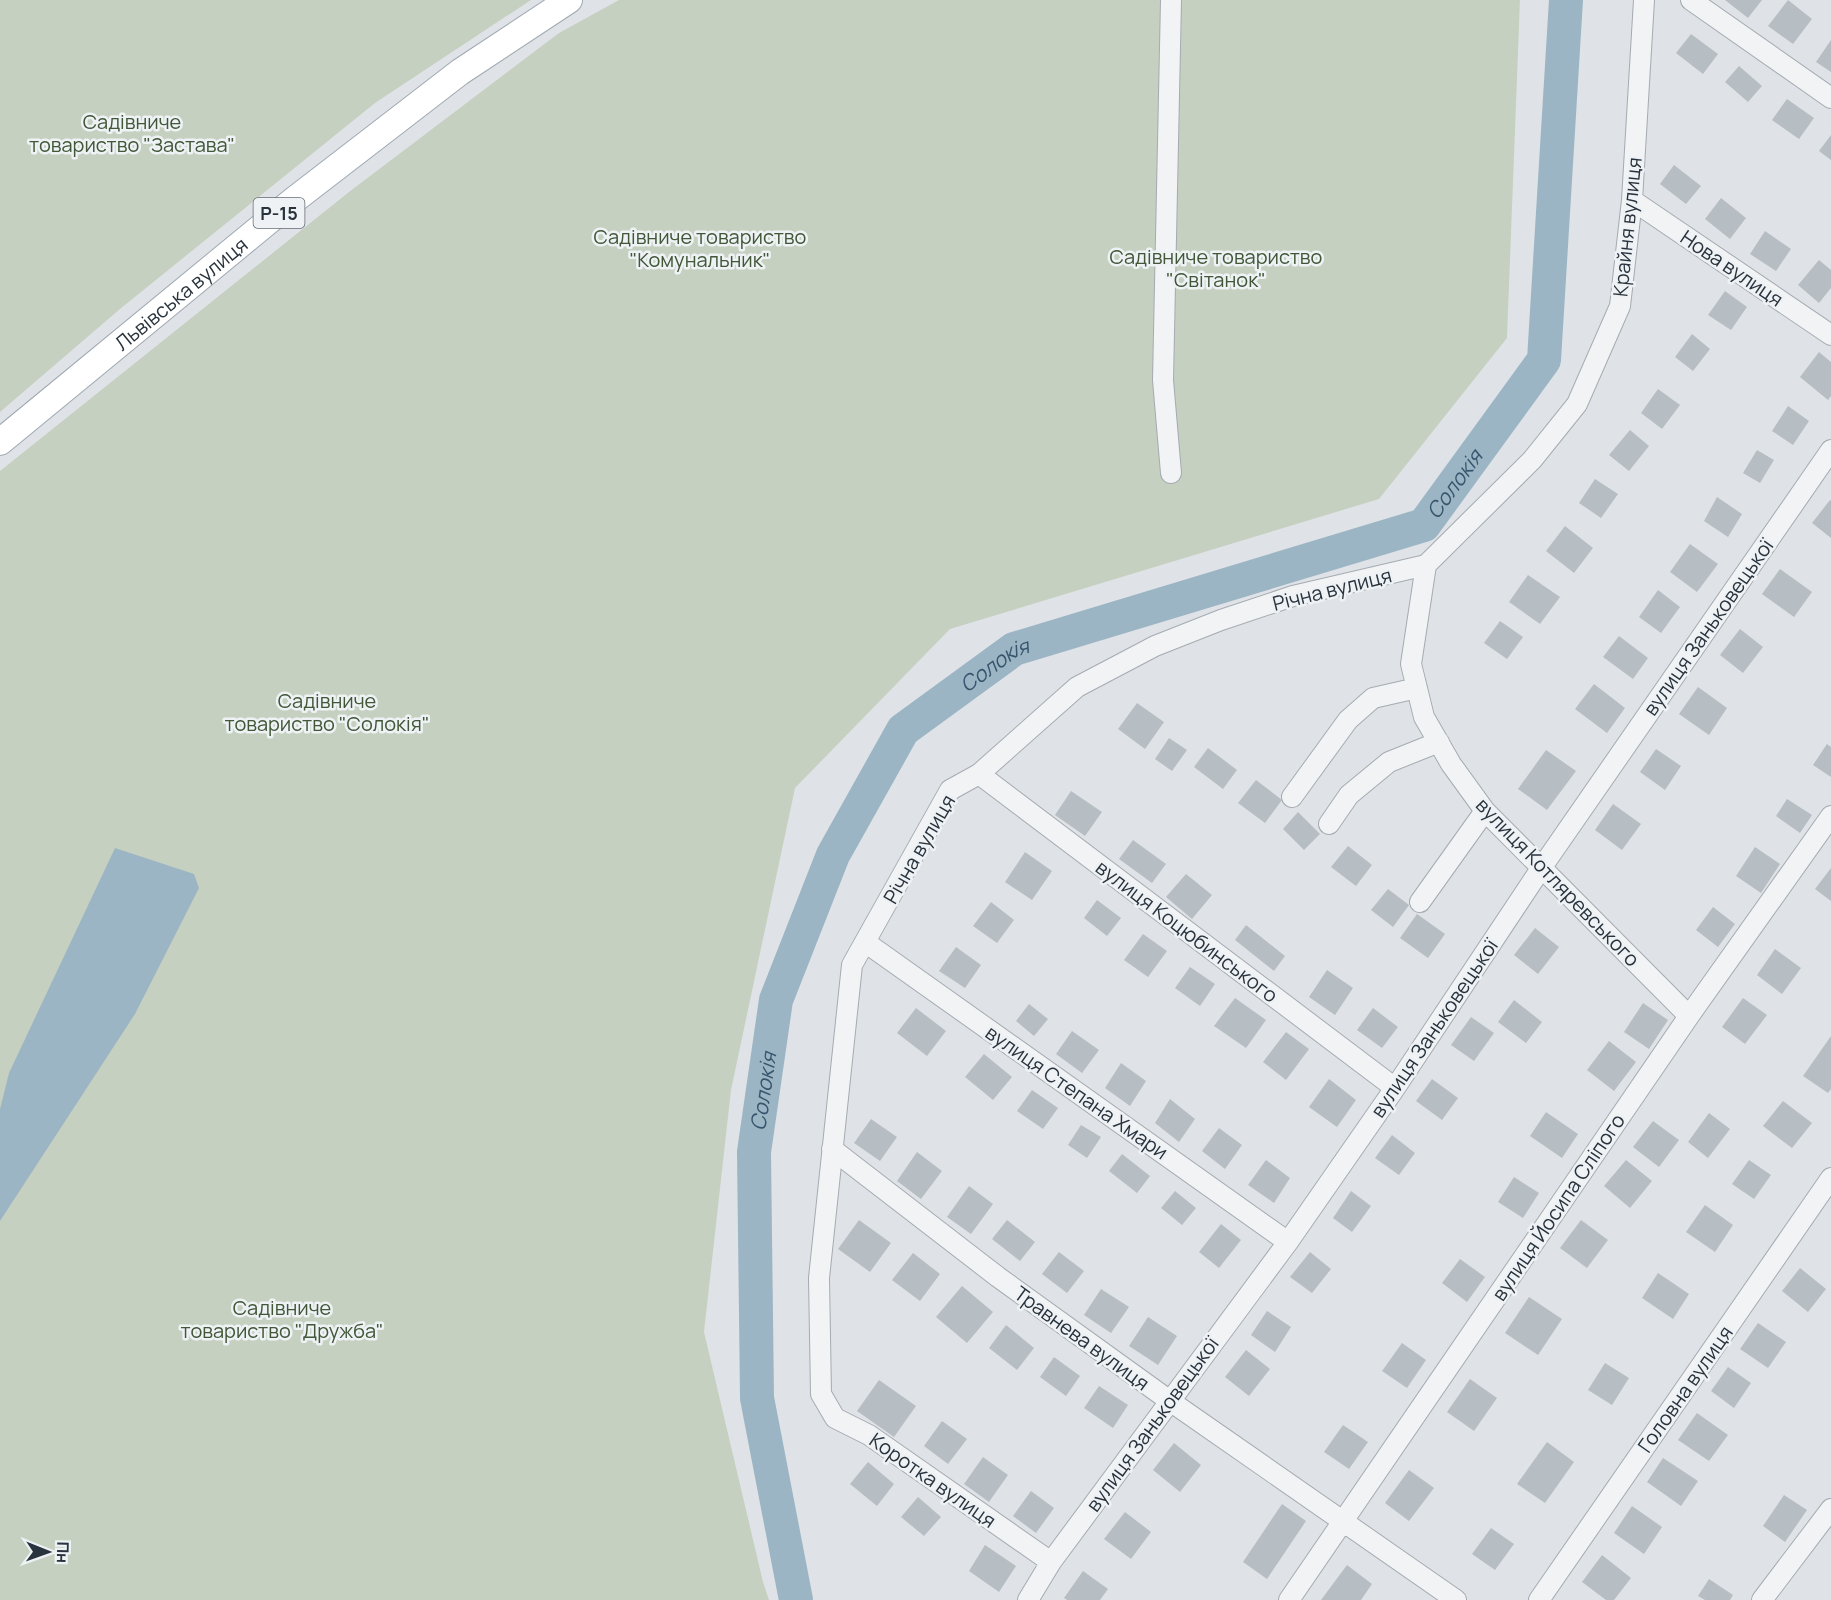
<svg xmlns="http://www.w3.org/2000/svg" width="1831" height="1600" font-family="Manrope,sans-serif">
  <rect width="100%" height="100%" fill="#dfe3e7"/>
  <path fill="#c6d0c0" d="M 0,0 L 531,0 L 375,103 L 120,309 L 0,412 Z
    M 619,0 L 1520,0 L 1507,338 L 1379,499 L 950,629 L 795,788 L 731,1090 L 704,1332 L 763,1582 L 769,1600 L 0,1600 L 0,471 L 349,192 L 559,33 Z"/>
  <path fill="#9cb5c4" d="M 115,848 L 194,874 L 199,888 L 135,1014 L 0,1221 L 0,1109 L 9,1073 Z"/>
  <g fill="none" stroke-linecap="round" stroke-linejoin="round">
    <path stroke="#9cb5c4" stroke-width="34" id="s1" d="M 796,1600 L 757,1398 L 754,1152 L 776,1000 L 833,855 L 903,730 L 1014,649 L 1424,525 L 1544,360 L 1566,0"/>
  </g>
  <path fill="#b6bdc3" d="M 1725,0 L 1762,0 L 1748,18 Z
    M 1788,0 L 1812,19 L 1793,44 L 1768,26 Z
    M 1691,34 L 1718,54 L 1703,74 L 1676,53 Z
    M 1831,40 L 1831,72 L 1816,62 Z
    M 1739,66 L 1762,86 L 1748,102 L 1725,82 Z
    M 1787,99 L 1814,118 L 1799,139 L 1772,120 Z
    M 1831,135 L 1831,160 L 1819,151 Z
    M 1674,165 L 1701,186 L 1686,204 L 1660,184 Z
    M 1721,198 L 1746,218 L 1730,239 L 1705,219 Z
    M 1765,231 L 1791,249 L 1776,271 L 1750,254 Z
    M 1819,260 L 1831,270 L 1831,288 L 1819,303 L 1798,285 Z
    M 1725,291 L 1747,307 L 1731,330 L 1708,315 Z
    M 1692,334 L 1710,349 L 1693,371 L 1675,357 Z
    M 1819,352 L 1831,362 L 1831,396 L 1828,400 L 1800,377 Z
    M 1658,389 L 1680,405 L 1662,429 L 1641,413 Z
    M 1788,406 L 1809,421 L 1793,445 L 1772,431 Z
    M 1630,430 L 1649,446 L 1629,471 L 1609,455 Z
    M 1757,450 L 1774,460 L 1760,483 L 1743,473 Z
    M 1595,479 L 1618,494 L 1601,518 L 1579,503 Z
    M 1717,497 L 1742,514 L 1728,537 L 1704,521 Z
    M 1830,500 L 1831,501 L 1831,538 L 1812,523 Z
    M 1565,526 L 1593,548 L 1574,573 L 1546,551 Z
    M 1690,544 L 1718,564 L 1697,592 L 1670,572 Z
    M 1780,569 L 1812,592 L 1794,617 L 1762,594 Z
    M 1528,575 L 1560,597 L 1540,624 L 1509,602 Z
    M 1658,590 L 1680,607 L 1661,633 L 1639,617 Z
    M 1500,621 L 1523,637 L 1507,659 L 1484,643 Z
    M 1740,629 L 1763,647 L 1743,673 L 1720,655 Z
    M 1619,636 L 1648,658 L 1633,679 L 1603,657 Z
    M 1594,684 L 1625,708 L 1607,733 L 1575,709 Z
    M 1698,687 L 1727,708 L 1709,735 L 1679,714 Z
    M 1137,703 L 1164,722 L 1145,749 L 1118,729 Z
    M 1169,738 L 1187,750 L 1172,771 L 1155,759 Z
    M 1827,744 L 1831,747 L 1831,777 L 1813,765 Z
    M 1208,748 L 1237,770 L 1223,789 L 1194,767 Z
    M 1656,749 L 1681,766 L 1665,790 L 1640,772 Z
    M 1546,750 L 1576,771 L 1547,810 L 1518,789 Z
    M 1256,780 L 1282,800 L 1265,823 L 1238,803 Z
    M 1071,791 L 1102,812 L 1085,836 L 1055,815 Z
    M 1787,799 L 1812,815 L 1800,833 L 1776,816 Z
    M 1613,804 L 1641,824 L 1622,850 L 1595,830 Z
    M 1298,812 L 1320,834 L 1304,850 L 1283,829 Z
    M 1133,840 L 1166,864 L 1152,883 L 1119,859 Z
    M 1348,846 L 1372,865 L 1356,886 L 1331,867 Z
    M 1755,847 L 1780,864 L 1761,893 L 1736,876 Z
    M 1025,852 L 1052,871 L 1032,900 L 1005,882 Z
    M 1831,868 L 1831,901 L 1815,889 Z
    M 1186,874 L 1212,895 L 1192,919 L 1166,897 Z
    M 1388,889 L 1409,905 L 1393,927 L 1371,910 Z
    M 1097,900 L 1121,918 L 1107,936 L 1084,918 Z
    M 991,902 L 1014,920 L 997,943 L 973,926 Z
    M 1713,907 L 1735,924 L 1718,947 L 1696,930 Z
    M 1417,914 L 1445,934 L 1428,958 L 1400,938 Z
    M 1246,925 L 1285,956 L 1274,971 L 1235,940 Z
    M 1535,928 L 1559,947 L 1538,974 L 1514,955 Z
    M 1143,934 L 1167,951 L 1148,977 L 1124,960 Z
    M 956,947 L 981,965 L 965,988 L 939,971 Z
    M 1775,949 L 1801,968 L 1782,994 L 1757,975 Z
    M 1190,967 L 1215,984 L 1200,1006 L 1175,988 Z
    M 1327,970 L 1353,988 L 1335,1015 L 1309,997 Z
    M 1235,998 L 1266,1020 L 1246,1048 L 1214,1026 Z
    M 1743,998 L 1767,1015 L 1745,1044 L 1722,1027 Z
    M 1514,1000 L 1542,1022 L 1526,1043 L 1498,1022 Z
    M 1643,1003 L 1668,1020 L 1649,1049 L 1624,1032 Z
    M 1029,1004 L 1048,1019 L 1034,1036 L 1016,1021 Z
    M 916,1008 L 946,1031 L 927,1056 L 897,1033 Z
    M 1373,1008 L 1398,1027 L 1382,1048 L 1357,1030 Z
    M 1471,1017 L 1494,1033 L 1474,1061 L 1451,1045 Z
    M 1072,1031 L 1099,1050 L 1082,1073 L 1056,1054 Z
    M 1286,1032 L 1309,1049 L 1286,1080 L 1263,1062 Z
    M 1831,1036 L 1831,1089 L 1828,1093 L 1803,1076 Z
    M 1609,1041 L 1636,1062 L 1614,1091 L 1587,1070 Z
    M 984,1054 L 1012,1077 L 993,1100 L 965,1077 Z
    M 1121,1063 L 1146,1081 L 1130,1106 L 1105,1088 Z
    M 1329,1079 L 1356,1100 L 1337,1127 L 1309,1107 Z
    M 1432,1079 L 1458,1098 L 1442,1120 L 1416,1101 Z
    M 1032,1090 L 1058,1108 L 1043,1129 L 1017,1111 Z
    M 1170,1099 L 1195,1119 L 1179,1142 L 1155,1123 Z
    M 1783,1101 L 1812,1123 L 1792,1148 L 1763,1126 Z
    M 1546,1112 L 1578,1134 L 1562,1158 L 1530,1136 Z
    M 1709,1113 L 1730,1129 L 1708,1158 L 1688,1142 Z
    M 871,1119 L 897,1137 L 880,1161 L 854,1143 Z
    M 1653,1121 L 1679,1140 L 1659,1167 L 1633,1147 Z
    M 1081,1125 L 1101,1137 L 1087,1158 L 1068,1145 Z
    M 1219,1128 L 1242,1145 L 1225,1169 L 1202,1151 Z
    M 1392,1135 L 1415,1153 L 1399,1175 L 1375,1158 Z
    M 917,1152 L 942,1171 L 921,1199 L 897,1181 Z
    M 1122,1154 L 1150,1176 L 1137,1193 L 1109,1171 Z
    M 1266,1160 L 1290,1178 L 1274,1203 L 1248,1185 Z
    M 1626,1160 L 1652,1181 L 1630,1208 L 1604,1186 Z
    M 1749,1160 L 1771,1175 L 1754,1199 L 1732,1184 Z
    M 1514,1177 L 1539,1193 L 1523,1218 L 1498,1202 Z
    M 969,1186 L 993,1204 L 971,1234 L 947,1217 Z
    M 1175,1191 L 1196,1208 L 1182,1225 L 1161,1208 Z
    M 1351,1191 L 1371,1206 L 1352,1232 L 1333,1218 Z
    M 1705,1205 L 1733,1225 L 1715,1252 L 1686,1232 Z
    M 859,1220 L 891,1243 L 870,1272 L 838,1249 Z
    M 1007,1220 L 1035,1242 L 1020,1261 L 992,1239 Z
    M 1581,1220 L 1608,1240 L 1587,1268 L 1560,1248 Z
    M 1221,1224 L 1241,1240 L 1219,1268 L 1199,1252 Z
    M 1059,1252 L 1084,1271 L 1067,1293 L 1042,1274 Z
    M 1310,1252 L 1331,1269 L 1312,1293 L 1290,1277 Z
    M 913,1253 L 940,1274 L 920,1301 L 892,1280 Z
    M 1460,1259 L 1485,1277 L 1467,1302 L 1442,1283 Z
    M 1800,1268 L 1826,1289 L 1808,1312 L 1782,1291 Z
    M 1658,1273 L 1689,1294 L 1673,1319 L 1642,1298 Z
    M 962,1286 L 993,1312 L 967,1343 L 936,1317 Z
    M 1101,1289 L 1129,1307 L 1111,1333 L 1084,1315 Z
    M 1529,1297 L 1562,1319 L 1538,1355 L 1505,1333 Z
    M 1267,1311 L 1291,1327 L 1275,1352 L 1251,1335 Z
    M 1148,1317 L 1177,1336 L 1158,1365 L 1129,1346 Z
    M 1758,1323 L 1786,1342 L 1768,1368 L 1740,1349 Z
    M 1006,1325 L 1034,1348 L 1017,1370 L 989,1348 Z
    M 1402,1343 L 1426,1360 L 1407,1388 L 1382,1371 Z
    M 1246,1350 L 1270,1369 L 1249,1396 L 1225,1377 Z
    M 1054,1357 L 1080,1376 L 1066,1396 L 1040,1377 Z
    M 1605,1363 L 1629,1378 L 1612,1405 L 1588,1390 Z
    M 1728,1367 L 1751,1383 L 1734,1408 L 1711,1391 Z
    M 1470,1379 L 1497,1398 L 1474,1431 L 1447,1412 Z
    M 879,1380 L 916,1406 L 894,1437 L 857,1411 Z
    M 1099,1386 L 1128,1405 L 1113,1428 L 1084,1408 Z
    M 1697,1413 L 1728,1435 L 1709,1461 L 1678,1440 Z
    M 942,1421 L 967,1439 L 948,1464 L 924,1446 Z
    M 1343,1425 L 1368,1442 L 1349,1469 L 1324,1452 Z
    M 1547,1442 L 1574,1462 L 1545,1503 L 1517,1484 Z
    M 1174,1443 L 1201,1465 L 1180,1492 L 1153,1470 Z
    M 983,1457 L 1008,1475 L 989,1502 L 964,1484 Z
    M 1663,1458 L 1698,1481 L 1681,1506 L 1647,1482 Z
    M 868,1462 L 894,1484 L 877,1506 L 850,1484 Z
    M 1409,1470 L 1434,1488 L 1409,1521 L 1385,1503 Z
    M 1031,1491 L 1054,1508 L 1036,1533 L 1013,1516 Z
    M 1784,1495 L 1807,1510 L 1785,1542 L 1763,1526 Z
    M 918,1497 L 941,1517 L 924,1536 L 901,1517 Z
    M 1282,1504 L 1306,1521 L 1267,1579 L 1243,1562 Z
    M 1632,1506 L 1662,1527 L 1644,1554 L 1614,1533 Z
    M 1125,1512 L 1151,1532 L 1131,1559 L 1104,1539 Z
    M 1491,1528 L 1514,1544 L 1495,1570 L 1472,1554 Z
    M 985,1545 L 1016,1566 L 999,1592 L 969,1571 Z
    M 1602,1555 L 1631,1578 L 1614,1600 L 1606,1600 L 1582,1582 Z
    M 1347,1565 L 1372,1584 L 1361,1600 L 1321,1600 Z
    M 1083,1571 L 1108,1589 L 1100,1600 L 1067,1600 L 1064,1598 Z
    M 1709,1579 L 1733,1595 L 1730,1600 L 1705,1600 L 1698,1596 Z"/>
  <g fill="none" stroke-linecap="round" stroke-linejoin="round">
    <defs>
      <path id="minor" d="M 1691,0 L 1831,98
        M 1632,200 L 1831,335
        M 1171,473 L 1163,380 L 1171,0
        M 1426,565 L 1532,460 L 1577,404 L 1620,306 L 1632,200 L 1644,0
        M 1426,565 L 1411,664 L 1424,717 L 1451,764 L 1485,811 L 1689,1016
        M 979,774 L 1395,1088
        M 1292,797 L 1348,720 L 1373,698 L 1417,688
        M 1329,824 L 1349,795 L 1389,762 L 1439,742
        M 1420,902 L 1485,811
        M 865,942 L 1288,1242
        M 832,1149 L 998,1277 L 1170,1401 L 1456,1600
        M 1051,1562 L 869,1435 L 835,1418 L 821,1394 L 819,1278 L 852,965 L 950,790 L 979,774 L 1077,687 L 1155,646 L 1221,620 L 1293,596 L 1426,565
        M 1028,1600 L 1051,1562 L 1288,1242 L 1395,1088 L 1542,867 L 1831,450
        M 1289,1600 L 1689,1016 L 1831,816
        M 1539,1600 L 1831,1178
        M 1762,1600 L 1831,1509"/>
      <g id="major">
        <path id="s2" d="M 0,442 L 294,200 L 460,72 L 569,0"/>
      </g>
    </defs>
    <use href="#minor" stroke="#a5abb1" stroke-width="22"/>
    <use href="#major" stroke="#9fa9b2" stroke-width="28"/>
    <use href="#minor" stroke="#f1f3f5" stroke-width="20"/>
    <use href="#major" stroke="#fff" stroke-width="26"/>
  </g>
  <g text-anchor="middle" dominant-baseline="central" stroke-width="5" stroke-linejoin="round" paint-order="stroke">
    <rect fill="#eef2f5" stroke="#646c74" stroke-width="1.5" x="253.5" y="198" width="51" height="30" rx="4.5"/>
    <g font-size="18" font-weight="bold" fill="#29333d">
      <text x="279" y="213">Р-15</text>
    </g>
    <g font-size="20" fill="#415737" stroke="#eef2f5">
      <text x="132" y="121">Садівниче<tspan x="132" dy="23">товариство "Застава"</tspan></text>
      <text x="700" y="236">Садівниче товариство<tspan x="700" dy="23">"Комунальник"</tspan></text>
      <text x="1216" y="256">Садівниче товариство<tspan x="1216" dy="23">"Світанок"</tspan></text>
      <text x="327" y="700">Садівниче<tspan x="327" dy="23">товариство "Солокія"</tspan></text>
      <text x="282" y="1307">Садівниче<tspan x="282" dy="23">товариство "Дружба"</tspan></text>
    </g>
    <g font-size="20" fill="#29333d" stroke="#eef2f5">
      <text transform="translate(1627 227) rotate(-84)">Крайня вулиця</text>
      <text transform="translate(1732 268) rotate(34)">Нова вулиця</text>
      <text stroke="none"><textPath href="#s2" startOffset="234">Львівська вулиця</textPath></text>
      <text transform="translate(1332 589) rotate(-14)">Річна вулиця</text>
      <text transform="translate(1708 627) rotate(-55)">вулиця Заньковецької</text>
      <text transform="translate(919 849) rotate(-60)">Річна вулиця</text>
      <text transform="translate(1558 882) rotate(46)">вулиця Котляревського</text>
      <text transform="translate(1187 931) rotate(37)">вулиця Коцюбинського</text>
      <text transform="translate(1434 1028) rotate(-56)">вулиця Заньковецької</text>
      <text transform="translate(1077 1092) rotate(35)">вулиця Степана Хмари</text>
      <text transform="translate(1558 1207) rotate(-56)">вулиця Йосипа Сліпого</text>
      <text transform="translate(1082 1338) rotate(36)">Травнева вулиця</text>
      <text transform="translate(1685 1389) rotate(-55)">Головна вулиця</text>
      <text transform="translate(1152 1424) rotate(-54)">вулиця Заньковецької</text>
      <text transform="translate(933 1480) rotate(35)">Коротка вулиця</text>
    </g>
    <g font-size="21" font-style="italic" fill="#37566d" stroke="#eef2f5">
      <text stroke="none"><textPath href="#s1" startOffset="1521">Солокія</textPath></text>
      <text stroke="none"><textPath href="#s1" startOffset="1017">Солокія</textPath></text>
      <text stroke="none"><textPath href="#s1" startOffset="513">Солокія</textPath></text>
    </g>
  </g>
  <g transform="translate(48 1552) rotate(91)" stroke="#eef2f5" stroke-width="4.5" paint-order="stroke">
  <path d="M0-4.5L10 22L0 15L-10 22Z" fill="#29333d"/>
  <text y="-9" font-size="16" font-weight="bold" text-anchor="middle" fill="#29333d">Пн</text>
  </g>
</svg>
